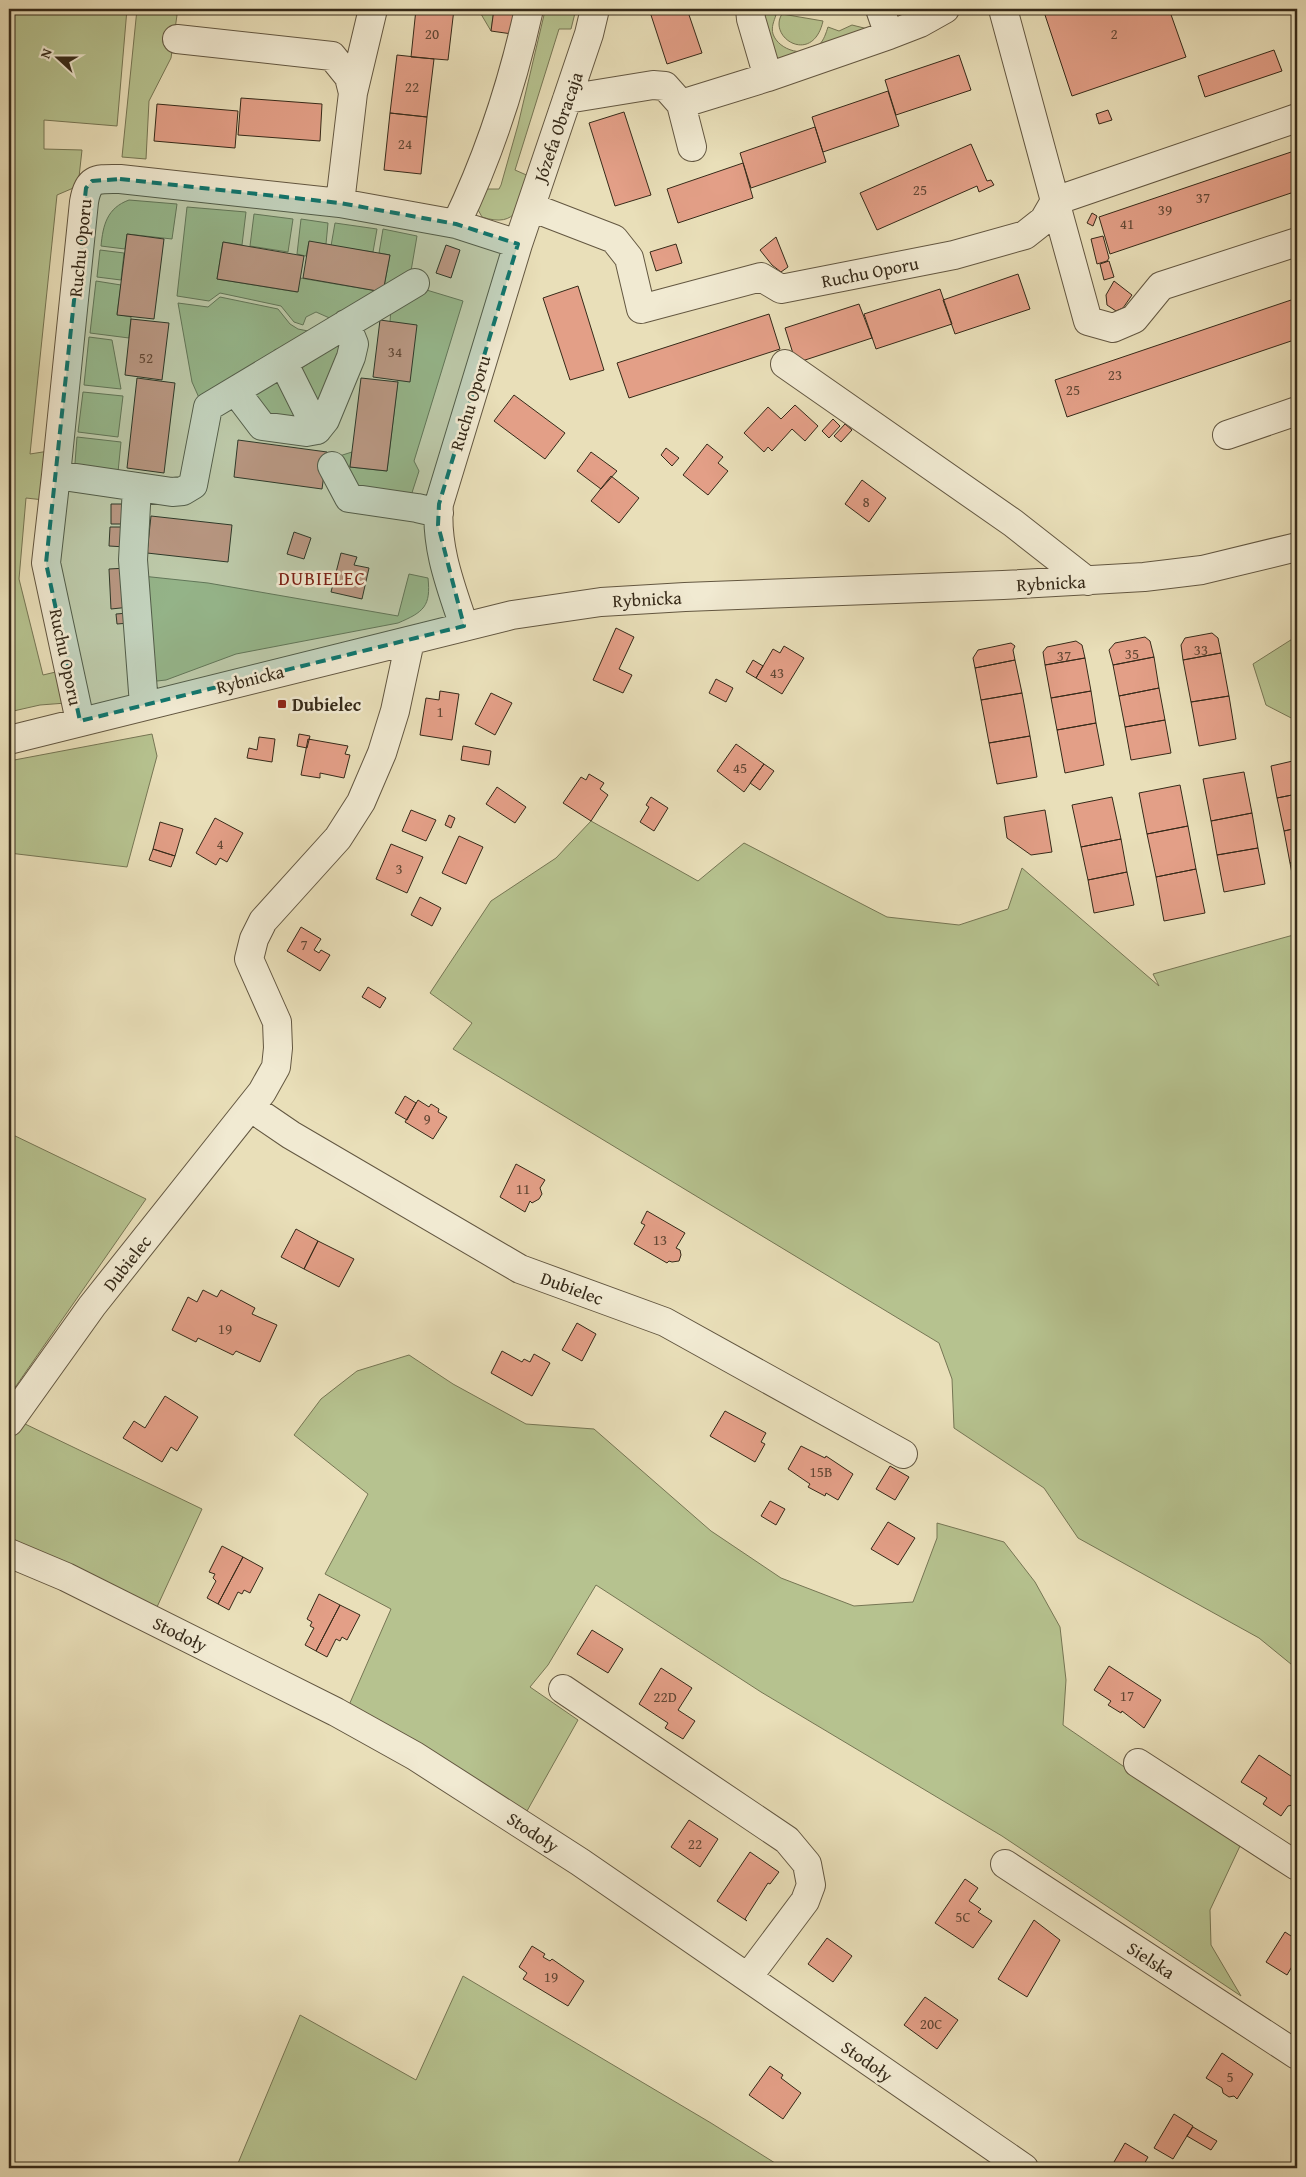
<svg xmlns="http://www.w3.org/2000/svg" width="1306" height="2177" font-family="'Gentium Book Plus',serif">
  <rect width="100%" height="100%" fill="#e9dfb9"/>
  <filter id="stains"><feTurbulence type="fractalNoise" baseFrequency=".004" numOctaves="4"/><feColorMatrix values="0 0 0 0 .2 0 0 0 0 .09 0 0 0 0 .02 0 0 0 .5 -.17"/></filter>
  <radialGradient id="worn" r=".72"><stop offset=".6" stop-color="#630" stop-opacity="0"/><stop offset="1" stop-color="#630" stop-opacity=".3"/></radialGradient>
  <path fill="#b6c28f" stroke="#767654" d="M 9,9 L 127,9 L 117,126 L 44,120 L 44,149 L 82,150 L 78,186 L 57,195 L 30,454 L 49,451 L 44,500 L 26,498 L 19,579 L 43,675 L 60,671 L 66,703 L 40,705 L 9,712 Z
    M 137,9 L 169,9 L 170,13 L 177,15 L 171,58 L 149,101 L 146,159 L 122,157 Z
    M 478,9 L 494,9 L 491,31 Z
    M 544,9 L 576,9 L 571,29 L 559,29 L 515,170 L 531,177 C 521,204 518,229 482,217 L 476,206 L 486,189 L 499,189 L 501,185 L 518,125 L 544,15 Z
    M 758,11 L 776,15 C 774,21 771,27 773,34 C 779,51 806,58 819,45 C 824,40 826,33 828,27 L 839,31 L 852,25 L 872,30 L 779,67 Z
    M 782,14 L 823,21 C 813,66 767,38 782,14 Z
    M 129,200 L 177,204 L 172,239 L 127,234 L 125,249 L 101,246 C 103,225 107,208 129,200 Z
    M 187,207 L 246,212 L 242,245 L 223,242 L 217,279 L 297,292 L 300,278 L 383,292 L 390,255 L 379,253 L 383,229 L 417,236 L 410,277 L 334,320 L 316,312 L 306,317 L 303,325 L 294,322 L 281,306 L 220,293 L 209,301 L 177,296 Z
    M 254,214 L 293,219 L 288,252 L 250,246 Z
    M 301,219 L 328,223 L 326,244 L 309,242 L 306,256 L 297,254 Z
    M 335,223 L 377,229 L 373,252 L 331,246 Z
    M 100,250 L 124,253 L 121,280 L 97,277 Z
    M 96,281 L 121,285 L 117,314 L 131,317 L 129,338 L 90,333 Z
    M 420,288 L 463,301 L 414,461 L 419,471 L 409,502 L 355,493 L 333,458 L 352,452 L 350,467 L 387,471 L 398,380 L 390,322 L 391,308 Z
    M 220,297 L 278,309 L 290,324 L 298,329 L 313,332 L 200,400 L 192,382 L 178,303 L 208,307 Z
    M 89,337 L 112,340 L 121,389 L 84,385 Z
    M 340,343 L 345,355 L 318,402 L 300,369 Z
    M 285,375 L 308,421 L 266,416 L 251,397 Z
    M 83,392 L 123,396 L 118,437 L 78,432 Z
    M 77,437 L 121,442 L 118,472 L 80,468 L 75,463 Z
    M 409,574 L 428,578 C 431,606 424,612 398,623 L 236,654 L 166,680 L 148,682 L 142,576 L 208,583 L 398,616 Z
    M 1297,636 L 1297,721 L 1266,705 L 1253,664 Z
    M 152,734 L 157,756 L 127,867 L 9,853 L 9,761 Z
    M 591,821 L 698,881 L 744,843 L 887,917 L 959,925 L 1008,909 L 1022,868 L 1159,986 L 1153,974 L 1297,934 L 1297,1669 L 1259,1638 L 1078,1538 L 1044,1488 L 954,1428 L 952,1379 L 939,1343 L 453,1049 L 472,1023 L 430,993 L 491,901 L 556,858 Z
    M 9,1133 L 146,1199 L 9,1396 Z
    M 409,1355 L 453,1384 L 526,1424 L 594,1429 L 711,1531 L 781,1578 L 854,1606 L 913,1602 L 937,1538 L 937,1523 L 1004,1542 L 1035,1582 L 1060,1627 L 1066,1680 L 1063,1725 L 1240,1846 L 1210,1910 L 1211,1945 L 1241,1996 L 1002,1836 L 761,1692 L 596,1585 L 548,1665 L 530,1687 L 578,1720 L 527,1811 L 349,1705 L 391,1609 L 325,1574 L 368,1494 L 294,1435 L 321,1399 L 357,1371 Z
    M 23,1423 L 202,1509 L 157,1607 L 9,1540 L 9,1442 Z
    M 463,1976 L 711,2123 L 783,2168 L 236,2168 L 300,2015 L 416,2080 Z"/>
  <path fill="#e39f87" stroke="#362a19" d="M 230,9 L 263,9 L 262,12 Z
    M 416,9 L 454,9 L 448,60 L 411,57 Z
    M 494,9 L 515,9 L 512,34 L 491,31 Z
    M 649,9 L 687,9 L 702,53 L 667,64 Z
    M 1043,9 L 1169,9 L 1186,57 L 1072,96 Z
    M 1278,9 L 1294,9 L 1284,14 Z
    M 1274,50 L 1282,71 L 1205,97 L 1198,76 Z
    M 397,55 L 434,59 L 427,117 L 390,113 Z
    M 959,55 L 971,90 L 896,115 L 885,80 Z
    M 888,91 L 899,126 L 823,152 L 812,117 Z
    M 241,98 L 322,104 L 320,141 L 238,135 Z
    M 157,104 L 238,111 L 235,148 L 154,141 Z
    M 1108,110 L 1112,120 L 1099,124 L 1096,114 Z
    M 624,112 L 651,195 L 615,206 L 589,123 Z
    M 390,113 L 427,117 L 421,174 L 384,170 Z
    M 815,127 L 826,162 L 751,188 L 740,153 Z
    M 971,144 L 987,181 L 991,180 L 994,185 L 979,192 L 977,186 L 877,230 L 860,193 Z
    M 1297,150 L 1297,191 L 1110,254 L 1099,217 Z
    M 743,163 L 753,198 L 678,223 L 667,189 Z
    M 1092,213 L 1097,216 L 1093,226 L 1087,223 Z
    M 127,234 L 164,239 L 154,319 L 117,315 Z
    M 1103,236 L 1109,258 L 1107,261 L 1097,264 L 1091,239 Z
    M 776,237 L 788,267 L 781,272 L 772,265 L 760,250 Z
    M 309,241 L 390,255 L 383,292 L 303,278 Z
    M 223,242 L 304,256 L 298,292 L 217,279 Z
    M 676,244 L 682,263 L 656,271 L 650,252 Z
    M 446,245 L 460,250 L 451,278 L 436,273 Z
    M 1109,261 L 1114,277 L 1104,280 L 1100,264 Z
    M 1018,274 L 1030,309 L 955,334 L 943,300 Z
    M 1114,281 L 1132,295 L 1123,308 L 1116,311 L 1107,305 L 1106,295 Z
    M 578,286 L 604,370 L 570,380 L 543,298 Z
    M 940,289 L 952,324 L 876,349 L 864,314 Z
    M 1297,298 L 1297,339 L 1067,417 L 1055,380 Z
    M 859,304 L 872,338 L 796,363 L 785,328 Z
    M 769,314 L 780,349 L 629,398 L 617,363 Z
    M 131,319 L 169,323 L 162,380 L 125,375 Z
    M 380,320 L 417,325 L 410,382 L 373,377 Z
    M 137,378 L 175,383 L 164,473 L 127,468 Z
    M 361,378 L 398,382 L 387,471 L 350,467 Z
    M 514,395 L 565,433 L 545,459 L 494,421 Z
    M 795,405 L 818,426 L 805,441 L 792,429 L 772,451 L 768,447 L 764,452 L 744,433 L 768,407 L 781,419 Z
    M 833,419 L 840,426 L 829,438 L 822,431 Z
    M 845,424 L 852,430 L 841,442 L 834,436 Z
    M 238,440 L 327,452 L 322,489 L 234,477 Z
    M 707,444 L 723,457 L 718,463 L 728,471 L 708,495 L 683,475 Z
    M 666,448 L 679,458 L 672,466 L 661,455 Z
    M 591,452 L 617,471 L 601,489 L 577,471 Z
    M 611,476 L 639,498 L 619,523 L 591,501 Z
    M 862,480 L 886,498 L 869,522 L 845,504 Z
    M 111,504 L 127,504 L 127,524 L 111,524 Z
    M 151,516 L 232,525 L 228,562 L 147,553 Z
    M 110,527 L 127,527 L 126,547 L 109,546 Z
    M 294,532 L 311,538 L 304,559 L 287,554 Z
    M 341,553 L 357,557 L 354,565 L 369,568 L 362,599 L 331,592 Z
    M 127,568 L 130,607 L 111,609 L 109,569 Z
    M 129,613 L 130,623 L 117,624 L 116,614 Z
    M 616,628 L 634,637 L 619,669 L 632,675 L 623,693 L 593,680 Z
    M 1212,633 L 1218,638 L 1221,653 L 1183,660 L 1181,645 L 1185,638 Z
    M 1145,637 L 1150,641 L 1154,657 L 1113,665 L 1109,650 L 1115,643 Z
    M 1076,641 L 1082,645 L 1085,658 L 1045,665 L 1043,652 L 1047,647 Z
    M 1011,643 L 1015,646 L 1013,650 L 1015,660 L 975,668 L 973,658 L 978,650 Z
    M 784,646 L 804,658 L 782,694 L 756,678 L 773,649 L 780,653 Z
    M 1221,653 L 1229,696 L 1191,702 L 1183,660 Z
    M 1154,657 L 1159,688 L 1119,696 L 1113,665 Z
    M 1085,658 L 1091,691 L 1051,698 L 1045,665 Z
    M 753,660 L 763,666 L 756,678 L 746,672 Z
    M 1015,660 L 1022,693 L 981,700 L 975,668 Z
    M 716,679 L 733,688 L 726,702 L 709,693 Z
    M 1159,688 L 1165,720 L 1125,727 L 1119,696 Z
    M 440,691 L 459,694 L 452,740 L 420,735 L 426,698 L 439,700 Z
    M 1091,691 L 1096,723 L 1057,730 L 1051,698 Z
    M 491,693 L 512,703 L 495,735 L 475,724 Z
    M 1022,693 L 1030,736 L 989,743 L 981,700 Z
    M 1229,696 L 1236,739 L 1199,746 L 1191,702 Z
    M 1165,720 L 1171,753 L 1131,760 L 1125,727 Z
    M 1096,723 L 1104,765 L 1065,773 L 1057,730 Z
    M 299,734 L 310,736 L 307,748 L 297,746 Z
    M 1030,736 L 1037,777 L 997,784 L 989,743 Z
    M 259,737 L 275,739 L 272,762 L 247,758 L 249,748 L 257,750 Z
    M 308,739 L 348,746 L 345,754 L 350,755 L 344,778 L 320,773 L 320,778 L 301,775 Z
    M 736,744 L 764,764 L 744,792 L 717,771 Z
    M 463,746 L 491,751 L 489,765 L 461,760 Z
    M 1297,760 L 1297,794 L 1277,798 L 1271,766 Z
    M 764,764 L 774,771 L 760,790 L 750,783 Z
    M 1244,772 L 1252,813 L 1211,821 L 1203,779 Z
    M 589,774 L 604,783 L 600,789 L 608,795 L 591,821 L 563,803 L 581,777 L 586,780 Z
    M 1180,785 L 1188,826 L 1147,834 L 1139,793 Z
    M 497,787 L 526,807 L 515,823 L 486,804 Z
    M 1297,794 L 1297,828 L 1284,831 L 1277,798 Z
    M 651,797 L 668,808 L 654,831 L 640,822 L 649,807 L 646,805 Z
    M 1112,797 L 1121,839 L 1081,847 L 1072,805 Z
    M 411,810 L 436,820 L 426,841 L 402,831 Z
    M 1045,810 L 1052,852 L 1031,855 L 1007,838 L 1004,817 Z
    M 1252,813 L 1258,848 L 1217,855 L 1211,821 Z
    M 449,815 L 455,818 L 451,828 L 445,825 Z
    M 215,818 L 243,833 L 227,862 L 220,858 L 216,865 L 196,853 Z
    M 160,822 L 183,829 L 175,856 L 153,849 Z
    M 1188,826 L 1196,869 L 1156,877 L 1147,834 Z
    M 1297,828 L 1297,862 L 1290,863 L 1284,831 Z
    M 459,836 L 483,847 L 466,884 L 442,873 Z
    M 1121,839 L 1127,872 L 1088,880 L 1081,847 Z
    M 391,844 L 423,857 L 407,893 L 376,879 Z
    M 1258,848 L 1265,884 L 1224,892 L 1217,855 Z
    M 153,849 L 175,856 L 171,867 L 149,860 Z
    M 1297,862 L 1297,884 L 1294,884 L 1290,863 Z
    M 1196,869 L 1205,913 L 1164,921 L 1156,877 Z
    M 1127,872 L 1134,905 L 1094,913 L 1088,880 Z
    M 420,897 L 441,908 L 432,926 L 411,915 Z
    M 301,927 L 321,939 L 314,950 L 319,953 L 321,950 L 330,955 L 320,971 L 287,951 Z
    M 368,987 L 386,998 L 380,1008 L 362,997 Z
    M 405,1096 L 416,1103 L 407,1120 L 395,1113 Z
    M 418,1100 L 429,1107 L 431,1104 L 439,1109 L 438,1112 L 447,1117 L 433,1139 L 405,1122 Z
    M 516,1164 L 545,1180 L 540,1188 L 542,1194 L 539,1199 L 532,1203 L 530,1201 L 525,1212 L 500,1197 Z
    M 647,1211 L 685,1233 L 676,1248 L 680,1250 L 681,1255 L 679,1261 L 672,1262 L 669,1261 L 667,1263 L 634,1244 L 645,1225 L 641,1223 Z
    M 296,1229 L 318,1241 L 304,1269 L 281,1257 Z
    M 318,1241 L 354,1259 L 339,1287 L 304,1269 Z
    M 203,1290 L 217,1297 L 221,1290 L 255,1308 L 252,1314 L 277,1325 L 260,1362 L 236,1351 L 233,1355 L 198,1338 L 196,1342 L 172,1330 L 188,1297 L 197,1302 Z
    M 577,1323 L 596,1334 L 582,1361 L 562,1350 Z
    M 502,1351 L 522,1362 L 524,1359 L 530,1362 L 534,1354 L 550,1363 L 532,1396 L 491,1373 Z
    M 165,1396 L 198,1417 L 177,1451 L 171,1447 L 162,1462 L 123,1438 L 134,1421 L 145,1428 Z
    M 725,1411 L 766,1433 L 761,1442 L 765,1444 L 755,1462 L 710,1436 Z
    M 801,1446 L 825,1458 L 826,1456 L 853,1474 L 838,1500 L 826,1493 L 825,1496 L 808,1487 L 810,1484 L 788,1469 Z
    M 890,1466 L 909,1477 L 895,1500 L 876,1489 Z
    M 770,1501 L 785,1509 L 776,1525 L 761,1516 Z
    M 888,1522 L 915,1538 L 898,1565 L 871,1549 Z
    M 222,1546 L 243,1557 L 218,1604 L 207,1598 L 216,1581 L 213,1578 L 215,1574 L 209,1572 Z
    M 243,1557 L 263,1568 L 250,1593 L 244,1590 L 242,1594 L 238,1592 L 229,1610 L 218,1604 Z
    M 319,1594 L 340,1605 L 316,1651 L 305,1645 L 314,1628 L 310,1626 L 312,1622 L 307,1619 Z
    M 340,1605 L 360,1615 L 347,1640 L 342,1637 L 340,1641 L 336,1639 L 327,1657 L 316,1651 Z
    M 592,1630 L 623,1649 L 608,1673 L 577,1654 Z
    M 1109,1666 L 1161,1700 L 1144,1728 L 1122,1711 L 1121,1713 L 1108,1705 L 1111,1701 L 1094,1690 Z
    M 661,1668 L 692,1688 L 678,1710 L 695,1721 L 683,1739 L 665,1728 L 668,1723 L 639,1704 Z
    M 1259,1755 L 1297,1780 L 1297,1799 L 1293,1805 L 1288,1806 L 1281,1816 L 1263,1804 L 1267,1798 L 1241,1782 Z
    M 689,1820 L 718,1839 L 700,1867 L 671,1847 Z
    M 750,1852 L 779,1872 L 770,1884 L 768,1883 L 745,1919 L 747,1921 L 717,1901 Z
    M 965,1879 L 978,1888 L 969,1901 L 981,1909 L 978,1912 L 992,1921 L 973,1948 L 935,1923 Z
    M 1034,1920 L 1060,1940 L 1027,1997 L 998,1979 Z
    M 1285,1932 L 1297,1940 L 1297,1958 L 1287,1975 L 1266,1962 Z
    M 827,1938 L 852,1956 L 833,1982 L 808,1964 Z
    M 532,1946 L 545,1954 L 543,1957 L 550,1961 L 552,1959 L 584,1981 L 568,2006 L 523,1979 L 527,1973 L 519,1967 Z
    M 925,1997 L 958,2020 L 937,2049 L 904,2025 Z
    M 1222,2053 L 1253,2074 L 1237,2099 L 1234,2096 L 1229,2097 L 1223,2093 L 1222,2088 L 1206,2078 Z
    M 770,2066 L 783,2075 L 781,2078 L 801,2093 L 783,2119 L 749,2095 Z
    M 1174,2114 L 1193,2126 L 1173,2159 L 1154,2148 Z
    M 1193,2127 L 1217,2141 L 1211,2150 L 1187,2136 Z
    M 1125,2143 L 1148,2157 L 1142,2168 L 1124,2168 L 1114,2162 Z"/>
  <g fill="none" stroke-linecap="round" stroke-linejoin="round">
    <defs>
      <path id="minor" d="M 750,9 L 751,19 L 768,77
        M 889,35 L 920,23 L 945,9
        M 177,39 L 332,56 L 349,77 L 353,93 L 340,203
        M 353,93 L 373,9
        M 567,99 L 653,85 L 665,86 L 681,104 L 692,147
        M 681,104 L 768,77 L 889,35 L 880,9
        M 1297,118 L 1055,201 L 1088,321 L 1113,328 L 1134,319 L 1161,286 L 1297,242
        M 531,207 L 614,239 L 629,258 L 641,309 L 761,277 L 781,289 L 954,255 L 1025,235 L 1044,220 L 1055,201 L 1003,9
        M 456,224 C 488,158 513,81 529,9
        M 415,283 L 208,407 L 193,485 L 183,491 L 172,492 L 56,475 L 84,202 C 88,177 97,179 120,179 L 340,203 L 456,224 L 518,244
        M 283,362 L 317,430
        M 785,364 L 1013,523 L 1087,581
        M 237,390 L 240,397 L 262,426 L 306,432 L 317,430 L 325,420 L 351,357 L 354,344 L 346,324
        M 1227,435 L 1297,411
        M 332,466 L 349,498 L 417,508 L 439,513
        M 56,475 L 46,563 L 80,721
        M 137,487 L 133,560 L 144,705
        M 464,626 C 451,587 435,547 439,504 L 518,244 L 589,34 L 595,9
        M 9,740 L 512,615 L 601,602 L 685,597 L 1003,585 L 1144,577 L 1202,570 L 1297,547
        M 250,1107 L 291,1135 L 520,1269 L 665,1322 L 903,1454
        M 9,1422 L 92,1306 L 262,1092 L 276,1067 L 278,1048 L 277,1022 L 249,959 L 254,939 L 263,921 L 338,838 L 361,802 L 382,753 L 395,711 L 410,641
        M 9,1553 L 66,1577 L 336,1712 L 415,1756 L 580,1862 L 1024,2168
        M 563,1689 L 787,1840 L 807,1864 L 811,1885 L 805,1901 L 748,1977
        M 1138,1763 L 1297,1866
        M 1005,1864 L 1297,2055"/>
    </defs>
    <use href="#minor" stroke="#635741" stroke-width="30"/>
    <use href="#minor" stroke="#f1ead2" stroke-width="28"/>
  </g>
  <path fill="#0f766e" fill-opacity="0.2" stroke="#0f766e" stroke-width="4" stroke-dasharray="10 6" stroke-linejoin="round" d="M 120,179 L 340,203 L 456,224 L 518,244 L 439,504 L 438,525 L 464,626 L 80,721 L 46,563 L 86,188 L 92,181 Z"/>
  <rect fill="#8f2418" stroke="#f1ead2" stroke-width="2" x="277" y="699" width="10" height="10" rx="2.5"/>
  <g text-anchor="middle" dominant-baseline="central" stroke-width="5" stroke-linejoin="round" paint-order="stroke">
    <g font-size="15" fill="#614734">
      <text x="432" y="33">20</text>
      <text x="1114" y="33">2</text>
      <text x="412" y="86">22</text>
      <text x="405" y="143">24</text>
      <text x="920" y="189">25</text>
      <text x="1203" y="197">37</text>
      <text x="1165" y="209">39</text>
      <text x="1127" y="223">41</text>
      <text x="395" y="351">34</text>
      <text x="146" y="357">52</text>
      <text x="1115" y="374">23</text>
      <text x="1073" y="389">25</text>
      <text x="866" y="501">8</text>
      <text x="1201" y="649">33</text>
      <text x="1132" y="653">35</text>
      <text x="1064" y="655">37</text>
      <text x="777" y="672">43</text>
      <text x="440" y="711">1</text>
      <text x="740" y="767">45</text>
      <text x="220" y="843">4</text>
      <text x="399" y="868">3</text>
      <text x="304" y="944">7</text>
      <text x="427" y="1118">9</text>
      <text x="523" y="1188">11</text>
      <text x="660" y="1239">13</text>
      <text x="225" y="1328">19</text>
      <text x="821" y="1471">15B</text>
      <text x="1127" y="1695">17</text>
      <text x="665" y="1696">22D</text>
      <text x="695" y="1843">22</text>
      <text x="963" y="1916">5C</text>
      <text x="551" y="1976">19</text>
      <text x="931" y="2023">20C</text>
      <text x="1230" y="2076">5</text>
    </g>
    <g font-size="18" fill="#362a19" stroke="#f1ead2">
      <text transform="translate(558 127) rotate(-71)">Józefa Obracaja</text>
      <text transform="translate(80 248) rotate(-84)">Ruchu Oporu</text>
      <text transform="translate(870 272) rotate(-11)">Ruchu Oporu</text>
      <text transform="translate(470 403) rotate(-73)">Ruchu Oporu</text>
      <text transform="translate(1051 583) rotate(-3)">Rybnicka</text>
      <text transform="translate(647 599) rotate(-3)">Rybnicka</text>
      <text transform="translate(66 657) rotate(78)">Ruchu Oporu</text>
      <text transform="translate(250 679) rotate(-14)">Rybnicka</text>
      <text transform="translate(127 1263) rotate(-52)">Dubielec</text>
      <text transform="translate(572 1288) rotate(20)">Dubielec</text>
      <text transform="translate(180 1634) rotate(26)">Stodoły</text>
      <text transform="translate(533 1832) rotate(33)">Stodoły</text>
      <text transform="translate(1151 1960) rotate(33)">Sielska</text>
      <text transform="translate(867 2061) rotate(35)">Stodoły</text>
    </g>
    <g font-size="18" font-weight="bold" fill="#362a19" stroke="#f1ead2" text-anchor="start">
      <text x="292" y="704">Dubielec</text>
    </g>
    <g font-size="19" letter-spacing="1" fill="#7a1f14" stroke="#f1ead2">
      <text x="322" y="578">DUBIELEC</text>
    </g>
  </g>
  <rect width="1306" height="2177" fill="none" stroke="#e9dfb9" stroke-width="30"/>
  <rect x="10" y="10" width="1286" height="2157" fill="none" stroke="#362a19" stroke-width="2.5"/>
  <rect x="15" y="15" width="1276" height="2147" fill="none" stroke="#362a19"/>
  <g transform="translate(58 58) rotate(291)" stroke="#f1ead2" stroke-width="4" paint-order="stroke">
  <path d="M0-4L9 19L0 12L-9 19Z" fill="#362a19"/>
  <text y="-8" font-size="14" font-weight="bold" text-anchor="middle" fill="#362a19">N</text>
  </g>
  <rect width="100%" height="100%" filter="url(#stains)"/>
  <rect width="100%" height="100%" fill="url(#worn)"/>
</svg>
